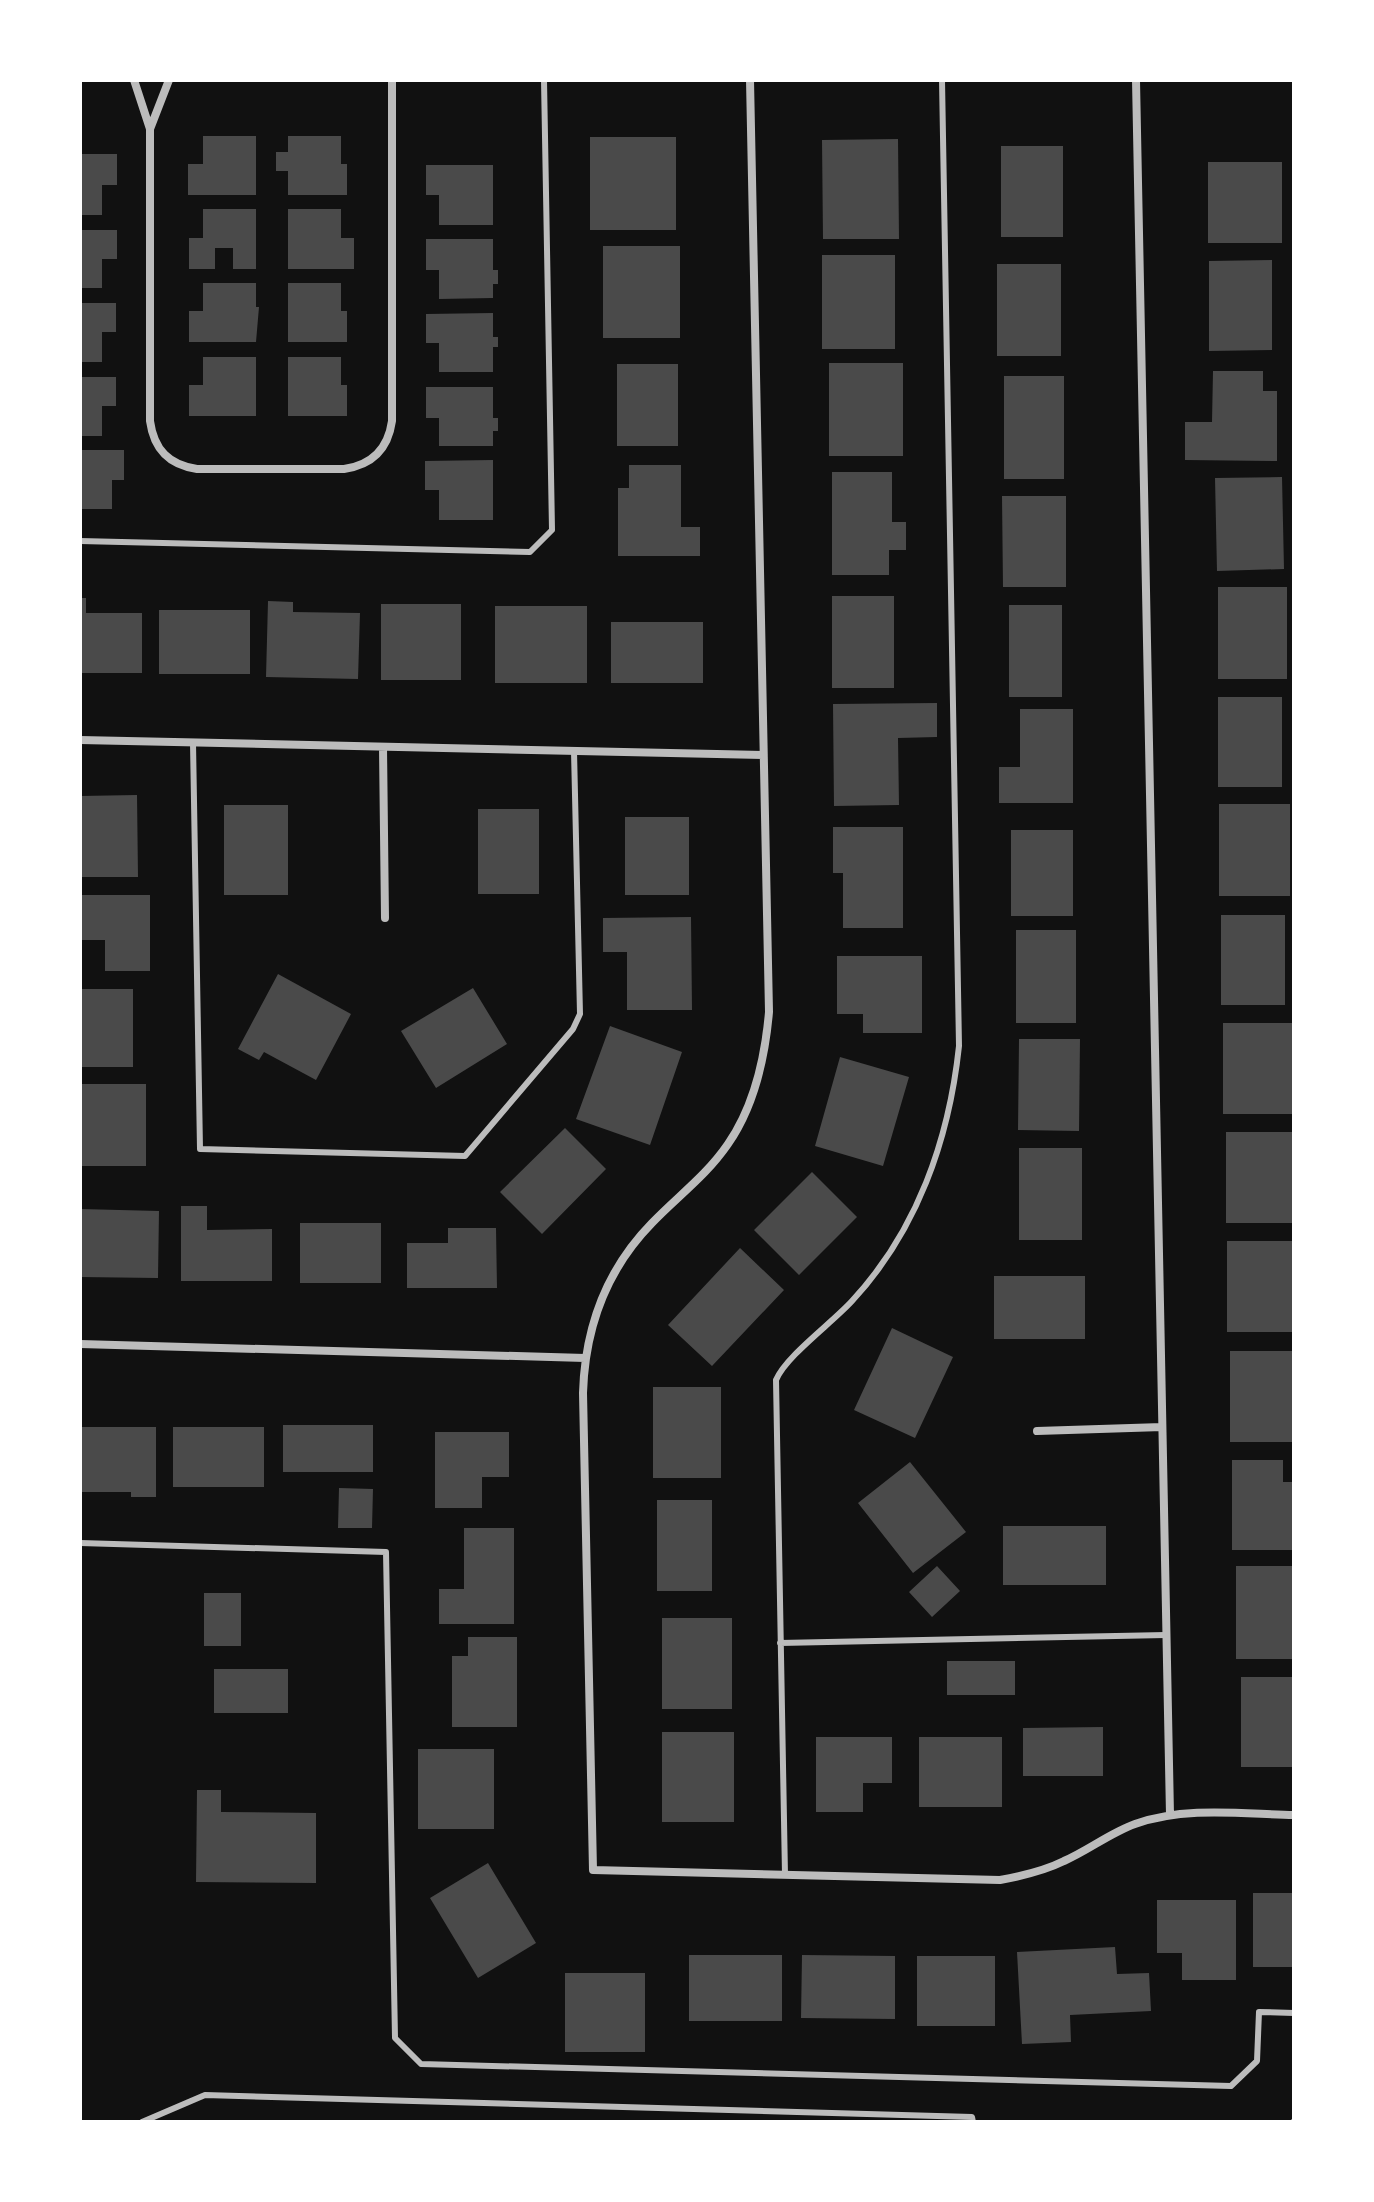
<svg xmlns="http://www.w3.org/2000/svg" width="1374" height="2202" font-family="Helvetica,sans-serif">
  <rect width="100%" height="100%" fill="#111"/>
  <path fill="#4a4a4a" d="M 203,136 L 256,136 L 256,195 L 188,195 L 188,164 L 203,164 Z
    M 288,136 L 341,136 L 341,164 L 347,164 L 347,195 L 288,195 L 288,171 L 276,171 L 276,152 L 288,152 Z
    M 590,137 L 676,137 L 676,230 L 590,230 Z
    M 898,139 L 899,239 L 823,239 L 822,140 Z
    M 1001,146 L 1063,146 L 1063,237 L 1001,237 Z
    M 80,154 L 117,154 L 117,185 L 102,185 L 102,215 L 80,215 Z
    M 1208,162 L 1282,162 L 1282,243 L 1208,243 Z
    M 426,165 L 493,165 L 493,225 L 439,225 L 439,195 L 426,195 Z
    M 203,209 L 256,209 L 256,269 L 233,269 L 233,248 L 215,248 L 215,269 L 189,269 L 189,238 L 203,238 Z
    M 288,209 L 341,209 L 341,238 L 354,238 L 354,269 L 288,269 Z
    M 80,230 L 117,230 L 117,259 L 102,259 L 102,288 L 80,288 Z
    M 426,239 L 493,239 L 493,270 L 498,270 L 498,284 L 493,284 L 493,298 L 439,299 L 439,270 L 426,270 Z
    M 603,246 L 680,246 L 680,338 L 603,338 Z
    M 822,255 L 895,255 L 895,349 L 822,349 Z
    M 1272,260 L 1272,350 L 1209,351 L 1209,261 Z
    M 997,264 L 1061,264 L 1061,356 L 997,356 Z
    M 203,283 L 256,283 L 256,307 L 259,307 L 256,342 L 189,342 L 189,311 L 203,311 Z
    M 288,283 L 341,283 L 341,311 L 347,311 L 347,342 L 288,342 Z
    M 80,303 L 116,303 L 116,332 L 102,332 L 102,362 L 80,362 Z
    M 493,313 L 493,337 L 498,337 L 498,347 L 493,347 L 493,372 L 439,372 L 439,343 L 426,343 L 426,314 Z
    M 203,357 L 256,357 L 256,416 L 189,416 L 189,385 L 203,385 Z
    M 288,357 L 341,357 L 341,385 L 347,385 L 347,416 L 288,416 Z
    M 829,363 L 903,363 L 903,456 L 829,456 Z
    M 617,364 L 678,364 L 678,446 L 617,446 Z
    M 1213,371 L 1263,371 L 1263,391 L 1277,391 L 1277,461 L 1185,460 L 1185,422 L 1212,422 Z
    M 1004,376 L 1064,376 L 1064,479 L 1004,479 Z
    M 80,377 L 116,377 L 116,406 L 102,406 L 102,436 L 80,436 Z
    M 426,387 L 493,387 L 493,418 L 498,418 L 498,431 L 493,431 L 493,446 L 439,446 L 439,418 L 426,418 Z
    M 80,450 L 124,450 L 124,480 L 112,480 L 112,509 L 80,509 Z
    M 493,460 L 493,520 L 439,520 L 439,490 L 425,490 L 425,461 Z
    M 629,465 L 681,465 L 681,527 L 700,527 L 700,556 L 618,556 L 618,488 L 629,488 Z
    M 832,472 L 892,472 L 892,522 L 906,522 L 906,550 L 889,550 L 889,575 L 832,575 Z
    M 1282,477 L 1284,569 L 1217,571 L 1215,478 Z
    M 1002,496 L 1066,496 L 1066,587 L 1003,587 Z
    M 1218,587 L 1287,587 L 1287,679 L 1218,679 Z
    M 832,596 L 894,596 L 894,688 L 832,688 Z
    M 80,598 L 86,598 L 86,613 L 142,613 L 142,673 L 80,673 Z
    M 268,601 L 293,602 L 293,612 L 360,613 L 358,679 L 266,677 Z
    M 381,604 L 461,604 L 461,680 L 381,680 Z
    M 1009,605 L 1062,605 L 1062,697 L 1009,697 Z
    M 495,606 L 587,606 L 587,683 L 495,683 Z
    M 159,610 L 250,610 L 250,674 L 159,674 Z
    M 611,622 L 703,622 L 703,683 L 611,683 Z
    M 1218,697 L 1282,697 L 1282,787 L 1218,787 Z
    M 937,703 L 937,737 L 898,738 L 899,805 L 834,806 L 833,704 Z
    M 1020,709 L 1073,709 L 1073,803 L 999,803 L 999,767 L 1020,767 Z
    M 137,795 L 138,877 L 80,877 L 80,796 Z
    M 1219,804 L 1290,804 L 1290,896 L 1219,896 Z
    M 224,805 L 288,805 L 288,895 L 224,895 Z
    M 478,809 L 539,809 L 539,894 L 478,894 Z
    M 625,817 L 689,817 L 689,895 L 625,895 Z
    M 833,827 L 903,827 L 903,928 L 843,928 L 843,873 L 833,873 Z
    M 1011,830 L 1073,830 L 1073,916 L 1011,916 Z
    M 80,895 L 150,895 L 150,971 L 105,971 L 105,940 L 80,940 Z
    M 1221,915 L 1285,915 L 1285,1005 L 1221,1005 Z
    M 691,917 L 692,1010 L 627,1010 L 627,952 L 603,952 L 603,918 Z
    M 1016,930 L 1076,930 L 1076,1023 L 1016,1023 Z
    M 837,956 L 922,956 L 922,1033 L 863,1033 L 863,1014 L 837,1014 Z
    M 278,974 L 351,1014 L 316,1080 L 264,1052 L 259,1060 L 238,1049 Z
    M 473,988 L 507,1044 L 436,1088 L 401,1031 Z
    M 80,989 L 133,989 L 133,1067 L 80,1067 Z
    M 1223,1023 L 1294,1023 L 1294,1114 L 1223,1114 Z
    M 610,1026 L 682,1052 L 650,1145 L 576,1119 Z
    M 1019,1039 L 1080,1039 L 1079,1131 L 1018,1130 Z
    M 840,1057 L 909,1077 L 883,1166 L 815,1146 Z
    M 80,1084 L 146,1084 L 146,1166 L 80,1166 Z
    M 565,1128 L 606,1169 L 542,1234 L 500,1192 Z
    M 1226,1132 L 1293,1132 L 1293,1223 L 1226,1223 Z
    M 1019,1148 L 1082,1148 L 1082,1240 L 1019,1240 Z
    M 812,1172 L 857,1217 L 799,1275 L 754,1230 Z
    M 181,1206 L 207,1206 L 207,1230 L 272,1229 L 272,1281 L 181,1281 Z
    M 80,1209 L 159,1211 L 158,1278 L 80,1277 Z
    M 300,1223 L 381,1223 L 381,1283 L 300,1283 Z
    M 448,1228 L 496,1228 L 497,1288 L 407,1288 L 407,1243 L 448,1243 Z
    M 1227,1241 L 1294,1241 L 1294,1332 L 1227,1332 Z
    M 740,1248 L 784,1290 L 712,1366 L 668,1325 Z
    M 994,1276 L 1085,1276 L 1085,1339 L 994,1339 Z
    M 892,1328 L 953,1357 L 915,1438 L 854,1410 Z
    M 1230,1351 L 1294,1351 L 1294,1442 L 1230,1442 Z
    M 653,1387 L 721,1387 L 721,1478 L 653,1478 Z
    M 283,1425 L 373,1425 L 373,1472 L 283,1472 Z
    M 80,1427 L 156,1427 L 156,1497 L 131,1497 L 131,1492 L 80,1492 Z
    M 173,1427 L 264,1427 L 264,1487 L 173,1487 Z
    M 435,1432 L 509,1432 L 509,1477 L 482,1477 L 482,1508 L 435,1508 Z
    M 1232,1460 L 1283,1460 L 1283,1482 L 1294,1482 L 1294,1550 L 1232,1550 Z
    M 910,1462 L 966,1532 L 913,1573 L 858,1503 Z
    M 339,1488 L 373,1489 L 372,1528 L 338,1528 Z
    M 657,1500 L 712,1500 L 712,1591 L 657,1591 Z
    M 1003,1526 L 1106,1526 L 1106,1585 L 1003,1585 Z
    M 464,1528 L 514,1528 L 514,1624 L 439,1624 L 439,1589 L 464,1589 Z
    M 937,1566 L 960,1591 L 932,1617 L 909,1592 Z
    M 1236,1566 L 1294,1566 L 1294,1659 L 1236,1659 Z
    M 204,1593 L 241,1593 L 241,1646 L 204,1646 Z
    M 662,1618 L 732,1618 L 732,1709 L 662,1709 Z
    M 468,1637 L 517,1637 L 517,1727 L 452,1727 L 452,1656 L 468,1656 Z
    M 947,1661 L 1015,1661 L 1015,1695 L 947,1695 Z
    M 214,1669 L 288,1669 L 288,1713 L 214,1713 Z
    M 1241,1677 L 1294,1677 L 1294,1767 L 1241,1767 Z
    M 1103,1727 L 1103,1776 L 1023,1776 L 1023,1728 Z
    M 662,1732 L 734,1732 L 734,1822 L 662,1822 Z
    M 816,1737 L 892,1737 L 892,1783 L 863,1783 L 863,1812 L 816,1812 Z
    M 919,1737 L 1002,1737 L 1002,1807 L 919,1807 Z
    M 418,1749 L 494,1749 L 494,1829 L 418,1829 Z
    M 197,1790 L 221,1790 L 221,1812 L 316,1813 L 316,1883 L 196,1882 Z
    M 488,1863 L 536,1943 L 478,1978 L 430,1898 Z
    M 1253,1893 L 1294,1893 L 1294,1967 L 1253,1967 Z
    M 1157,1900 L 1236,1900 L 1236,1980 L 1182,1980 L 1182,1953 L 1157,1953 Z
    M 1115,1947 L 1117,1974 L 1149,1973 L 1151,2011 L 1070,2015 L 1071,2042 L 1022,2044 L 1017,1952 Z
    M 689,1955 L 782,1955 L 782,2021 L 689,2021 Z
    M 802,1955 L 895,1956 L 895,2019 L 801,2018 Z
    M 917,1956 L 995,1956 L 995,2026 L 917,2026 Z
    M 565,1973 L 645,1973 L 645,2052 L 565,2052 Z"/>
  <g fill="none" stroke-linecap="round" stroke-linejoin="round">
    <path stroke="#bcbcbc" stroke-width="6" d="M 80,541 L 530,552 L 552,530 L 544,80
      M 193,743 L 200,1149 L 465,1156 L 573,1029 L 580,1014 L 574,751
      M 80,1543 L 386,1552 L 395,2038 L 421,2064 L 1231,2086 L 1257,2061 L 1259,2012 L 1294,2013
      M 780,1643 L 1166,1635
      M 785,1875 L 776,1380 C 786,1356 832,1323 852,1301 C 917,1231 949,1140 959,1046 L 942,80
      M 142,2122 L 205,2095 L 972,2117 L 973,2122
      M 1293,2122 L 1294,2121"/>
    <path stroke="#bcbcbc" stroke-width="8" d="M 134,80 L 150,129 L 150,421 C 154,450 169,465 197,469 L 344,469 C 372,465 388,449 392,421 L 392,80
      M 750,80 L 769,1012 C 765,1058 755,1105 728,1144 C 706,1176 679,1195 652,1223 C 606,1270 585,1327 583,1393 L 593,1870 L 1000,1880 C 1022,1876 1044,1871 1064,1861 C 1089,1850 1110,1833 1135,1824 C 1186,1806 1242,1814 1294,1815
      M 1136,80 L 1170,1815
      M 150,129 L 169,80
      M 80,740 L 763,755
      M 383,747 L 385,918
      M 80,1344 L 585,1358
      M 1037,1431 L 1162,1427"/>
  </g>
  <rect width="1374" height="2202" fill="none" stroke="#ffffff" stroke-width="164"/>
</svg>
